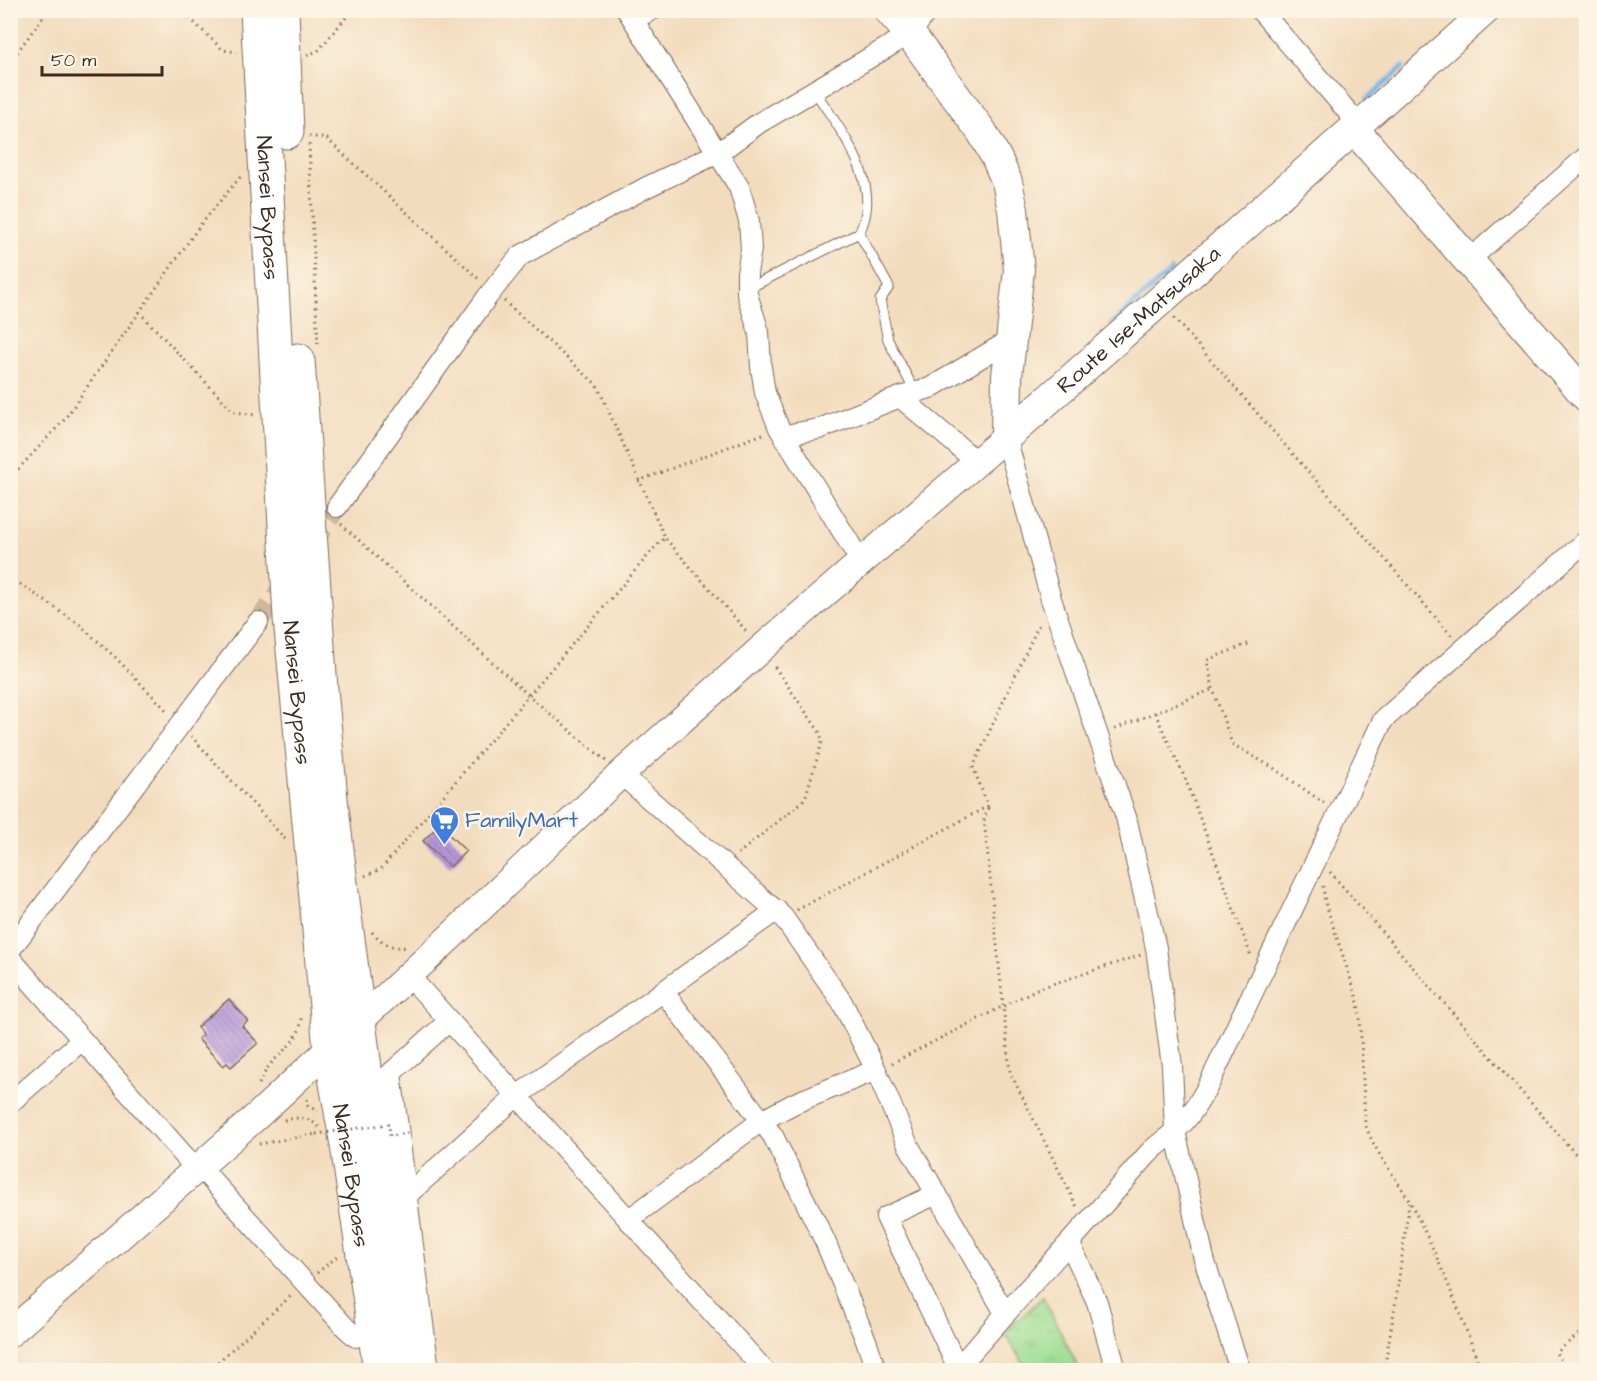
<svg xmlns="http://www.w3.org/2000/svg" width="1597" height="1381" font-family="'Architects Daughter',sans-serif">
  <defs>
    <pattern id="grass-tufts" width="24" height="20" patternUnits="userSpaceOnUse" patternTransform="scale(1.5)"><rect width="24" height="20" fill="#9ede94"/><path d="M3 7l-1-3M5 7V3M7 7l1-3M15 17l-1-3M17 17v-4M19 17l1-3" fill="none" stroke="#89bf7f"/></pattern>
    <pattern id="building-back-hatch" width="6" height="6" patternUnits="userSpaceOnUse" patternTransform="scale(1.5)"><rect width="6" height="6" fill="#b697dc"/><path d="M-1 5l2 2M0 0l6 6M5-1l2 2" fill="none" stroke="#957bb2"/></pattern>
  </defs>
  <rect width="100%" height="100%" fill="#fcf5e5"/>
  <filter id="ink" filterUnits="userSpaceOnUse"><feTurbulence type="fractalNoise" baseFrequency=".0167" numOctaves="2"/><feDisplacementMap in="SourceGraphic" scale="12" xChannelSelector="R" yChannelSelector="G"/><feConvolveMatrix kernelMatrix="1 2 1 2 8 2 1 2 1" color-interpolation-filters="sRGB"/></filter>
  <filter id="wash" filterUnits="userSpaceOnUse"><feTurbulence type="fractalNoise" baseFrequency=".008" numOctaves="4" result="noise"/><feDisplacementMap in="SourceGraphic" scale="24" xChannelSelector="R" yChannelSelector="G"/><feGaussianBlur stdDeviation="1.35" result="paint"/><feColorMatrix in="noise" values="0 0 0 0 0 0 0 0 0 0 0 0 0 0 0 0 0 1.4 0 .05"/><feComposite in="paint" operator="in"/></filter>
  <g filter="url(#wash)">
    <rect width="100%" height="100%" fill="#f3dcbd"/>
    <path fill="url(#grass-tufts)" stroke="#6c8459" stroke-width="1.5" d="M 1043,1297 L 1077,1365 L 1070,1370 L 1061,1370 L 1058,1365 L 1048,1370 L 1028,1370 L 1004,1333 Z"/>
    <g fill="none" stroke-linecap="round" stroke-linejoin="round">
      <path stroke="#75b7ea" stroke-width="4.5" d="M 1367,99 L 1403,67
        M 1111,324 L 1172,270"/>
    </g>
    <g id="blocks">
      <path fill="url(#building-back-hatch)" d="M 439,825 L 466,851 L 450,867 L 423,841 Z
        M 229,999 L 248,1021 L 242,1026 L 258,1043 L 231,1067 L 227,1063 L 223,1066 L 198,1039 L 203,1035 L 197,1027 Z"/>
    </g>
  </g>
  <g filter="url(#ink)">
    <use href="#blocks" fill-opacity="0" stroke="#7b6856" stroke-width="1.5"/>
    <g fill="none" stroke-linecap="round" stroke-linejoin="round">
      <path stroke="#ceb89d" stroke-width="20" stroke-dasharray="20 10" stroke-linecap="butt" d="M 312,544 L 337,507
        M 258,622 L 286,581"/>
      <defs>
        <path id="lane" d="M 636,24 L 664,10
          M 859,233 L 889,287 L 880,300 L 888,340 L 911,384 L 914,393
          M 747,289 L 859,233 C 885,184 840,130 814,90"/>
        <path id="street" d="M 627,10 L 739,187 L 749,221 L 751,249 L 747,273 L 747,294 L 759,332 L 761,367 L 765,393 L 779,428 L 861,562
          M 1260,10 L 1354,119 L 1354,129
          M 1468,261 L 1586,157
          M 900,397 L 930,388 L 1012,339
          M 785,435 L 819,429 L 900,397 L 977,462
          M 1006,437 L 1051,599 L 1126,817 L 1156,948 L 1172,1066 L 1175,1131 L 1204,1259 L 1240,1370
          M 337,507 L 488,296 L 520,256 L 647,187 L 718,153 L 759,123 L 910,34 L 928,10
          M 621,774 L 783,917 L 842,1002 L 876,1070 L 907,1143 L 1005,1313
          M 10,950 L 258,622
          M 10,958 L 196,1169
          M 409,976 L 764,1370
          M 663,991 L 773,1136 L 825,1241 L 867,1343 L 876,1370
          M 10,1103 L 82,1040
          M 199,1166 L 346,1328 L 356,1337
          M 937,1194 L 886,1217 L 958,1368
          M 406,1196 L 517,1096 L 777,910
          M 628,1220 L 761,1121 L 795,1103 L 876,1070
          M 1070,1244 L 1097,1302 L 1116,1370
          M 429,1370 L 391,1073 L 449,1021
          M 956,1370 C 1018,1298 1084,1228 1147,1155 C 1155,1146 1165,1140 1174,1132 C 1190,1118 1199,1102 1209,1084 L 1383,720 L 1586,541"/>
        <path id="secondary" d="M 1354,129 L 1487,10
          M 10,1333 L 257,1116 L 447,940 L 621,774 L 762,648 L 1006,437"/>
        <g id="primary">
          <path d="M 889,10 L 910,34 L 982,132 L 997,159 L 1007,182 L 1013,210 L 1019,270 L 1007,376 L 1006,437"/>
          <path id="s1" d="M 1006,437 L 1354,129 L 1586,396"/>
        </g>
        <g id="highway">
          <path id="s2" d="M 257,10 L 290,618 L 330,1049 L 347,1145 L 380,1370"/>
          <path d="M 282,10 L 287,132"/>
          <path d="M 298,360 L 321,689 L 331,799 L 344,909 L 405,1370"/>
        </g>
      </defs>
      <use href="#lane" stroke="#7b6856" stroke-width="11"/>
      <use href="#street" stroke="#7b6856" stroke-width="22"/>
      <use href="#secondary" stroke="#7b6856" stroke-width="29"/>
      <use href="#primary" stroke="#7b6856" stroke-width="32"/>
      <use href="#highway" stroke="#7b6856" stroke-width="35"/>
      <path stroke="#7b6856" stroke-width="3" stroke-dasharray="1.5 4.5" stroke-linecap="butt" d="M 181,10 L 223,50 L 237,52
        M 307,55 L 318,51 L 352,10
        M 10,62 L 48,10
        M 309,136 L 327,139 L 481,281
        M 309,144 L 318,347
        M 504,301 L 597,385 L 665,538 L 748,633
        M 139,312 L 234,412 L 256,415
        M 1174,318 L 1452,636
        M 10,478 L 64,420 L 201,224 L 242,175
        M 638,481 L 763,434
        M 341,524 L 527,694 L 606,761
        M 10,577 L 80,625 L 116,658 L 168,712
        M 1248,644 L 1207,660 L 1213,689 L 1232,744 L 1272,767 L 1324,803
        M 1155,713 L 1185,778 L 1251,956
        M 1115,729 L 1213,689
        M 191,736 L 286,840
        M 988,808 L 984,819 L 1010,1072 L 1078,1209
        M 738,854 L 802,802 L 806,795 L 822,742 L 821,734 L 774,666
        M 1330,872 L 1586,1166
        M 365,876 L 381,869 L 656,546 L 665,538
        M 1323,886 L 1325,902 L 1357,998 L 1360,1016 L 1365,1123 C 1375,1155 1398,1178 1413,1208 C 1440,1260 1461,1315 1481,1370
        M 797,910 L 988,806 L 973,767 L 1040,622
        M 372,932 C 383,944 393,949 408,947
        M 892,1063 L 1037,989 L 1141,955
        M 259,1084 C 262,1078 265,1071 269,1066 C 281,1051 302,1039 301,1018
        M 307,1099 L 308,1106 L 318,1111
        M 284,1120 C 300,1117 307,1116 319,1127
        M 259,1144 L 316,1134
        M 317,1273 L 340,1254
        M 209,1370 L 292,1295
        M 1384,1370 L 1396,1300 L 1409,1203
        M 1567,1370 L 1556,1353 L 1586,1328"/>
      <use href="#lane" stroke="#fff" stroke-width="9"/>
      <use href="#street" stroke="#fff" stroke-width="20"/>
      <use href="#secondary" stroke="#fff" stroke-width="27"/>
      <use href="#primary" stroke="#fff" stroke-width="30"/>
      <use href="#highway" stroke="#fff" stroke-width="33"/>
      <path stroke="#7b6856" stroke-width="3" stroke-dasharray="1.5 4.5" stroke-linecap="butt" d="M 316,1134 L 389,1124 L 390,1136 L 408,1133"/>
    </g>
  </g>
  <defs>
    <symbol id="supermarket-pin" viewBox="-11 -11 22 30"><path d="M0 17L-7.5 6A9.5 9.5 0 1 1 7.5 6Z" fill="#3f7fe0" stroke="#fcf5e5"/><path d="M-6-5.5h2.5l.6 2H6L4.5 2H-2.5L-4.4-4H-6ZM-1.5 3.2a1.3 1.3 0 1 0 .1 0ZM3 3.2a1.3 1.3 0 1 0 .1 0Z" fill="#fff"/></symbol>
  </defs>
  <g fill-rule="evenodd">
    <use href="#supermarket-pin" x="428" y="804" width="33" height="45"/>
  </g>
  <g text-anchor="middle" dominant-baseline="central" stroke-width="5" stroke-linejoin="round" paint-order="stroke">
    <g font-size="22" fill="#3b2a1e" stroke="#fcf5e5">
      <text stroke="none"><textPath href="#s2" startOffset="198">Nansei Bypass</textPath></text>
      <text stroke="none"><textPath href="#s1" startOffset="177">Route Ise-Matsusaka</textPath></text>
      <text stroke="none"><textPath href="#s2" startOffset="684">Nansei Bypass</textPath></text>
      <text stroke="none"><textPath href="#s2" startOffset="1170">Nansei Bypass</textPath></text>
    </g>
    <g font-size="22" fill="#366cbe" stroke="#fcf5e5" text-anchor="start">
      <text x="465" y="820">FamilyMart</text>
    </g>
  </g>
  <rect width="1597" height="1381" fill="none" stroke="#fcf5e5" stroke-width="36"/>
  <path d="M42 66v9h120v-9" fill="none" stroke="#3b2a1e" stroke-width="3"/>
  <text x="51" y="66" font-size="18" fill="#3b2a1e" stroke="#fcf5e5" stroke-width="4.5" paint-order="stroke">50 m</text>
</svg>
